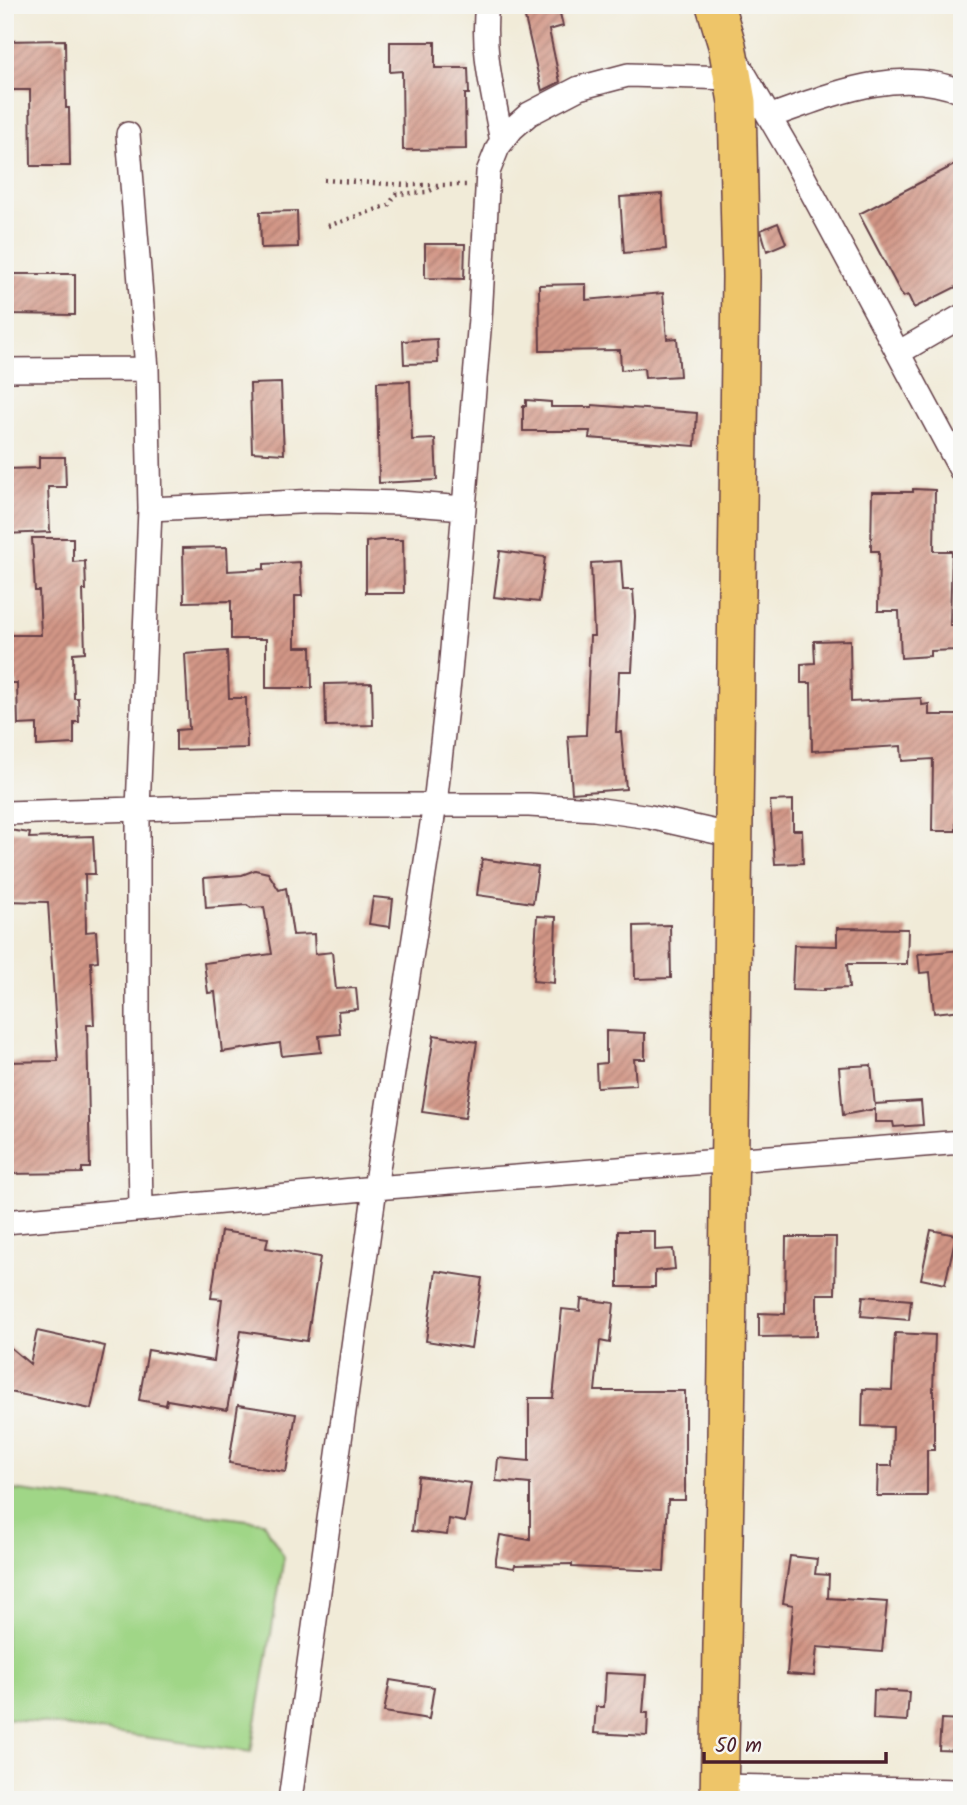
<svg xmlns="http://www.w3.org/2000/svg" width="967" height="1805" font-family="Kalam,sans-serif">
  <defs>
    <pattern id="building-hatch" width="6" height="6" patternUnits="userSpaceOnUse" patternTransform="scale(1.75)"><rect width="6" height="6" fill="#d29686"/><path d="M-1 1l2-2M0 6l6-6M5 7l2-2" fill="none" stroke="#ac7a6e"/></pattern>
  </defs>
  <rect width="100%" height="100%" fill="#f6f6f2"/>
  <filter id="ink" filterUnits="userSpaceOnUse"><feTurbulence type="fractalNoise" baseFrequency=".0143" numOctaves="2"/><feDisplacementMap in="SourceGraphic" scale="14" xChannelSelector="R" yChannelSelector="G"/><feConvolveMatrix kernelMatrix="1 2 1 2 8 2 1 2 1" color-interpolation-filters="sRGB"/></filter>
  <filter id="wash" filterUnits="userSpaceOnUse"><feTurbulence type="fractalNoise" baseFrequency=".00686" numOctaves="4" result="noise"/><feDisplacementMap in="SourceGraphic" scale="28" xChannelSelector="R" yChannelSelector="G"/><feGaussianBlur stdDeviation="1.57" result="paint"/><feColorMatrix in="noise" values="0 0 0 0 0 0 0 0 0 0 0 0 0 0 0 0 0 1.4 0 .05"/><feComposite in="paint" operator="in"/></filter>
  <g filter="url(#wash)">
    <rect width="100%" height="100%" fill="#f1ebd8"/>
    <path fill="#a0d687" stroke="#757a59" stroke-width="2" d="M 5,1489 L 263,1522 L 284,1557 L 251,1752 L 5,1718 Z"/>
    <g id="blocks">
      <path fill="url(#building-hatch)" d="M 522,5 L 558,5 L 563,26 L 549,30 L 560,82 L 542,91 Z
        M 65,40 L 66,108 L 69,108 L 70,166 L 31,166 L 30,90 L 5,90 L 5,41 Z
        M 390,42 L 435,42 L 435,68 L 468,68 L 469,94 L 465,94 L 466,149 L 403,150 L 402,71 L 390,72 Z
        M 962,161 L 962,284 L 914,308 L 908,295 L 903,297 L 859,214 Z
        M 662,194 L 666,249 L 624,253 L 620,197 Z
        M 297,211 L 298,247 L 261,248 L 260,212 Z
        M 778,223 L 786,243 L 767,251 L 761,230 Z
        M 425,244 L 465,244 L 464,279 L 425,278 Z
        M 11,274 L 75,274 L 75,315 L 11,314 Z
        M 586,284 L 586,300 L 663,293 L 667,339 L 677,338 L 680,376 L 645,378 L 644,368 L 621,370 L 620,350 L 540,351 L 539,285 Z
        M 437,339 L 438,363 L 404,364 L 403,341 Z
        M 410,381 L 412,440 L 435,439 L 437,480 L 379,483 L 377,382 Z
        M 281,383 L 284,454 L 252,452 L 250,384 Z
        M 526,400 L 551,402 L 551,407 L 592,407 L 592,405 L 697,413 L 695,446 L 589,438 L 590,431 L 523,431 L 523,406 L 526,406 Z
        M 39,457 L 65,457 L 66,487 L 48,487 L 50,532 L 5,534 L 5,469 L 39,468 Z
        M 913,489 L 935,490 L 934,551 L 952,551 L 950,625 L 955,625 L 956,650 L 930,651 L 930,656 L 901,658 L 899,611 L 878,611 L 879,551 L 871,551 L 872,492 L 913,492 Z
        M 32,538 L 73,538 L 73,562 L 85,561 L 86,590 L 83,590 L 85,652 L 73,653 L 74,698 L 78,698 L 79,722 L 74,722 L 74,744 L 37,746 L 37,724 L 18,725 L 17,683 L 5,683 L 5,635 L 41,635 L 39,591 L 35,591 Z
        M 380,540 L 403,540 L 404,593 L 366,593 L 366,542 Z
        M 227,547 L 228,571 L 264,569 L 264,564 L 300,562 L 302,596 L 295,596 L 295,647 L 311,647 L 312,688 L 266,688 L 266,639 L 231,639 L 231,601 L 184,602 L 183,548 Z
        M 500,551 L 545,557 L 539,602 L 494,597 Z
        M 621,561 L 623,590 L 633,590 L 635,616 L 632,671 L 619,671 L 616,732 L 621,732 L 626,789 L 572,793 L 568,736 L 586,735 L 590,636 L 594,636 L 591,563 Z
        M 850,640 L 851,702 L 921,698 L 922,705 L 929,704 L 929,715 L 962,715 L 962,794 L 956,794 L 956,831 L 932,831 L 933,759 L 902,761 L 901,746 L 812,751 L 811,683 L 801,683 L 801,664 L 815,663 L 814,641 Z
        M 227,651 L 229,698 L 246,698 L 247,748 L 176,750 L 176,730 L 189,729 L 185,654 Z
        M 372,683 L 373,725 L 326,726 L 325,684 Z
        M 793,800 L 793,830 L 802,830 L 803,863 L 775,864 L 770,801 Z
        M 9,830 L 30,833 L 29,838 L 93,836 L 95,874 L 85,874 L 86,932 L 96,931 L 98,961 L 91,962 L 94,1025 L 87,1025 L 90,1168 L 82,1168 L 82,1173 L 5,1174 L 5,1062 L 58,1061 L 48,902 L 5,901 L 5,855 Z
        M 482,859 L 538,867 L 533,903 L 477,895 Z
        M 255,870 L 268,873 L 279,890 L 286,888 L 293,935 L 314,934 L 315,954 L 332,952 L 336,989 L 356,988 L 358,1009 L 338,1011 L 340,1034 L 319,1036 L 321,1052 L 282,1056 L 280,1043 L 222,1052 L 215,992 L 208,993 L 204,963 L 272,954 L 264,907 L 251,908 L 247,905 L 206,908 L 204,878 L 242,875 Z
        M 373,897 L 393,899 L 390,927 L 369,924 Z
        M 537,916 L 556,917 L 554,983 L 533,981 Z
        M 670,925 L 671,978 L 635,979 L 634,926 Z
        M 837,928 L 908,929 L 907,964 L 847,964 L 849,988 L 824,989 L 824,991 L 792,990 L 794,945 L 837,946 Z
        M 962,950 L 962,1010 L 934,1013 L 930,972 L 920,973 L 918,954 Z
        M 606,1031 L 645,1033 L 645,1059 L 634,1059 L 636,1085 L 597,1087 L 596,1064 L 606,1063 Z
        M 434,1035 L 477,1042 L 465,1118 L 422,1112 Z
        M 871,1065 L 875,1107 L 875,1104 L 921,1101 L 923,1125 L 894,1127 L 893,1122 L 875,1122 L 875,1109 L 843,1115 L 839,1067 Z
        M 931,1230 L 956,1235 L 945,1284 L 921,1279 Z
        M 221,1231 L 268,1238 L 266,1248 L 320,1257 L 307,1341 L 241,1331 L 227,1410 L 167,1400 L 166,1405 L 139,1400 L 148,1350 L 214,1361 L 222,1299 L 211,1298 Z
        M 618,1231 L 655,1231 L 655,1250 L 673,1249 L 675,1269 L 655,1271 L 655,1287 L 618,1287 Z
        M 786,1237 L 836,1237 L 835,1294 L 817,1294 L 817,1336 L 759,1337 L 759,1313 L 785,1314 Z
        M 436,1271 L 482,1278 L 471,1348 L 426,1341 Z
        M 863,1296 L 911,1300 L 909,1320 L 861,1316 Z
        M 581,1299 L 614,1303 L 610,1343 L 600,1341 L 595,1391 L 685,1391 L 685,1500 L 668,1500 L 664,1571 L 572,1567 L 572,1564 L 515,1565 L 514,1568 L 495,1565 L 500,1535 L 530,1540 L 530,1484 L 496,1481 L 498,1458 L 529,1461 L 529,1398 L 553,1398 L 562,1309 L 580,1311 Z
        M 37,1331 L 105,1346 L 91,1409 L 5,1391 L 5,1343 L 30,1364 Z
        M 895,1333 L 935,1335 L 933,1391 L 934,1391 L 934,1450 L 927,1450 L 927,1496 L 877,1496 L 878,1466 L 892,1466 L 893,1427 L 862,1426 L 863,1389 L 892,1390 Z
        M 238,1405 L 296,1414 L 286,1472 L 229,1463 Z
        M 418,1476 L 471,1483 L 465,1522 L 449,1519 L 447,1535 L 412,1531 Z
        M 790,1556 L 817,1559 L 815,1574 L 829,1575 L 828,1598 L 887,1602 L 882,1652 L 817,1647 L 814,1676 L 787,1674 L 793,1605 L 783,1603 Z
        M 606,1673 L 646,1675 L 643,1713 L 648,1713 L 647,1736 L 594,1733 L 596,1707 L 604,1707 Z
        M 390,1680 L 434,1687 L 429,1719 L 384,1712 Z
        M 874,1690 L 909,1692 L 907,1721 L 873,1719 Z
        M 941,1719 L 962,1720 L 962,1751 L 939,1750 Z"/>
    </g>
  </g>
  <g filter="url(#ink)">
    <use href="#blocks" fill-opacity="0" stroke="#633e45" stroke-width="2"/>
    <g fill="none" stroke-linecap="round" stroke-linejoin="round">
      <defs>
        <path id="minor" d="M 487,5 C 481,51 494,97 502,142
          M 738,63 L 795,161 L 962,472
          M 771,116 C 831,95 898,65 962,92
          M 128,134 L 147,369 L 150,509 L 138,809 L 138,1019 L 141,1209
          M 898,353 L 962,316
          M 5,370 L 147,369
          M 150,509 L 318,501 L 400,503 L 464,508
          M 5,813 L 268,805 L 529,805 L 594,809 L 650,817 L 734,836
          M 5,1222 L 375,1188 L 962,1142
          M 719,1786 L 962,1791
          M 290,1800 L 375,1188 L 435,804 L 450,673 L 480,319 L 488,172 L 498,147 L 512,129 L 529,114 L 579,88 L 628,75 L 732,78"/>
        <path id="primary" d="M 715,5 L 727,45 L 737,102 L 741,277 L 726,1438 L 719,1800"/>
      </defs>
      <use href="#minor" stroke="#633e45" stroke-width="26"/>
      <use href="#primary" stroke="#633e45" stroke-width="40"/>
      <path stroke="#633e45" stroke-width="4.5" stroke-dasharray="2 5" stroke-linecap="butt" d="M 324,180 L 405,185 L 466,185
        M 328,226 L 389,205 L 396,194 L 427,192 L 440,186"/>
      <use href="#minor" stroke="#fff" stroke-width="23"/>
      <use href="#primary" stroke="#eec569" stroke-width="37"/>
    </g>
  </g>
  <rect width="967" height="1805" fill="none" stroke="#f6f6f2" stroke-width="28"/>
  <path d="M704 1752v10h182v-10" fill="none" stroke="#4a1f2b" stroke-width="3.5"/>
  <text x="715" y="1752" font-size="21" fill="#4a1f2b" stroke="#f6f6f2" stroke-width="5" paint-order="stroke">50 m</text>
</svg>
